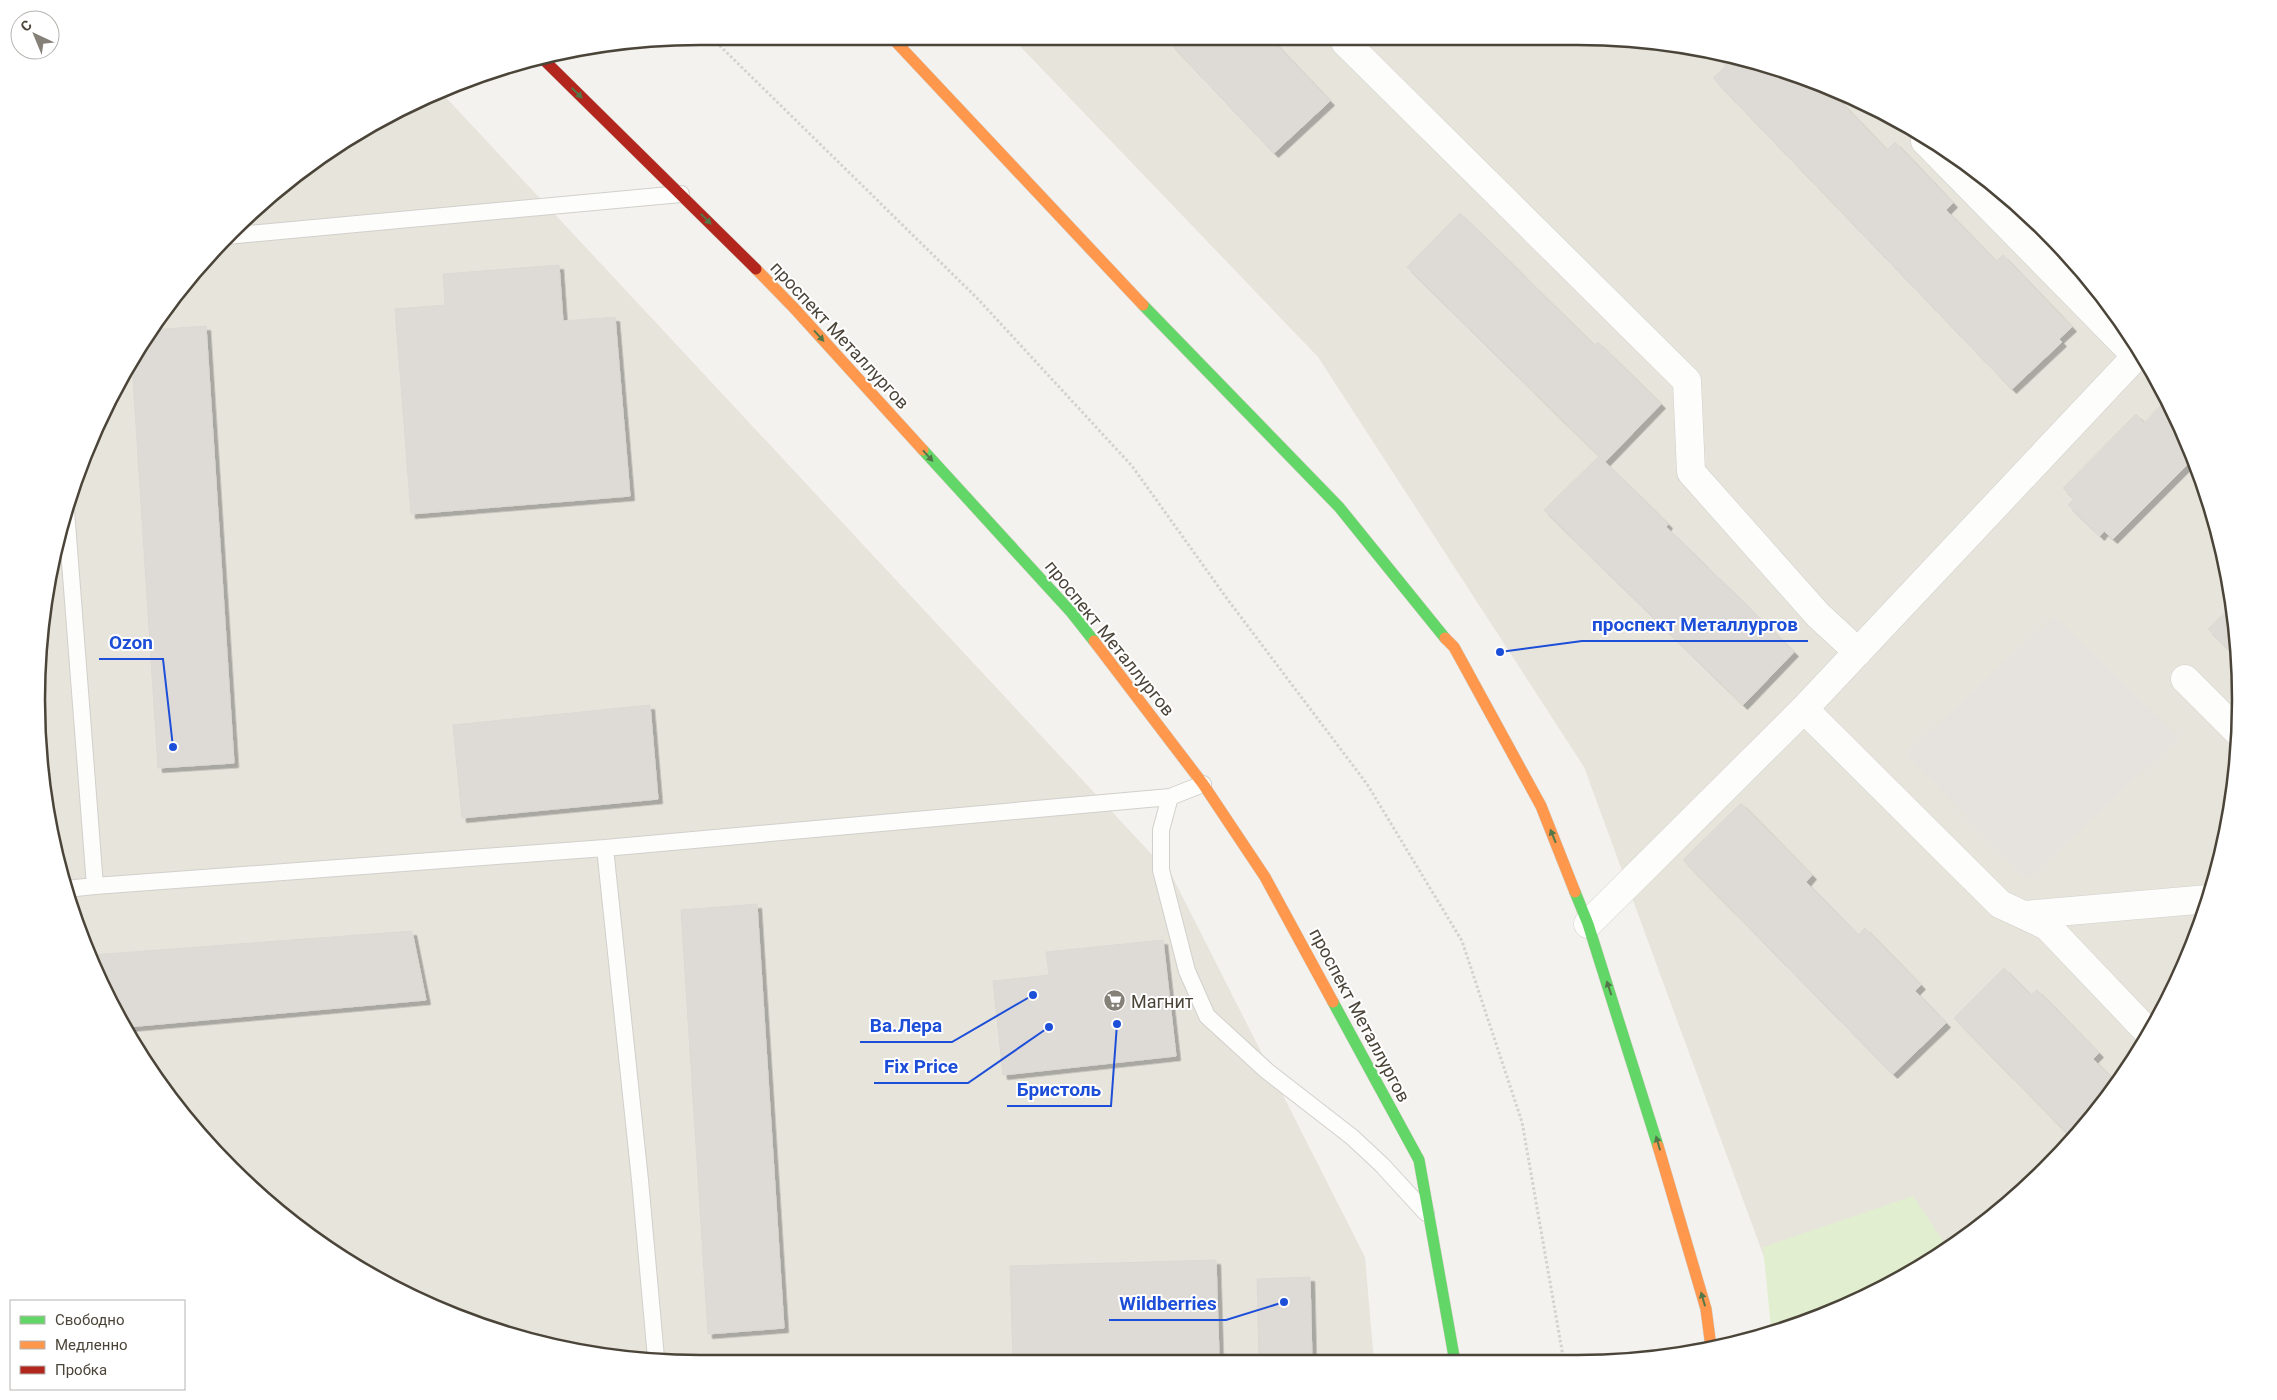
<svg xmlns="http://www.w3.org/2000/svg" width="2277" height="1400" font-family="Roboto,sans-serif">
  <defs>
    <filter id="shadow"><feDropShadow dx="4.5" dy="4.5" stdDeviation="0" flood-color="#0004"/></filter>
  </defs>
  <rect width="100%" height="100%" fill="#f4f2ee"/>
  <path fill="#e7e4dc" d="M 1016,42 L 1663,42 L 1831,87 L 1981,173 L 2076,262 L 2152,368 L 2205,486 L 2235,613 L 2239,743 L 2218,872 L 2172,993 L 2104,1104 L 2015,1199 L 1909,1275 L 1789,1325 L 1584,767 L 1318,357 Z
    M 440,91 L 1172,876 L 1365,1257 L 1374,1361 L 614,1358 L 446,1313 L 296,1227 L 230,1169 L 148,1069 L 71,913 L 42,787 L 36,700 L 42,613 L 71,487 L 148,331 L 230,231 L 296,173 L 406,105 Z"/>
  <path fill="#e1eecf" d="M 1913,1196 L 1947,1247 L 1909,1275 L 1784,1326 L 1771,1328 L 1763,1247 Z"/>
  <path fill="#e6e3df" d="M 2054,616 L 2180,737 L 2027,880 L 1905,754 Z"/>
  <path fill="#dedbd6" stroke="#dcd9d4" filter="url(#shadow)" d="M 1169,42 L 1274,42 L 1330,101 L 1274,153 Z
    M 1724,58 L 1831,87 L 1841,93 L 1836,97 L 1887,150 L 1895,142 L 1953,203 L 1946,210 L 1996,261 L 2003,255 L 2072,327 L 2059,339 L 2062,342 L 2012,389 L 1713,78 L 1726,66 L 1721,61 Z
    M 1460,213 L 1595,346 L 1598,342 L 1661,404 L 1605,462 L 1668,524 L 1666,527 L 1794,652 L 1743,705 L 1544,510 L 1599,456 L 1407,267 Z
    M 559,265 L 563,321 L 615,317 L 630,496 L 411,514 L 395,309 L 445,305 L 443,274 Z
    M 206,326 L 234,763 L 158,768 L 132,364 L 149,330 Z
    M 2166,400 L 2193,459 L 2113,539 L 2104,531 L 2100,536 L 2068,505 L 2074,499 L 2063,488 L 2136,414 L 2144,423 Z
    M 2233,605 L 2235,613 L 2237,658 L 2208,629 Z
    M 650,705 L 658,799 L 462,818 L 453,725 Z
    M 1741,803 L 1812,875 L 1806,882 L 1858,935 L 1865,928 L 1921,985 L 1915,991 L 1946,1023 L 1893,1074 L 1683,860 Z
    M 757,904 L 784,1328 L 708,1334 L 681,910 Z
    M 412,931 L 426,1000 L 127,1027 L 92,955 Z
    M 1163,940 L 1176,1056 L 1003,1075 L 993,981 L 1049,975 L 1046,952 Z
    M 2004,968 L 2031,995 L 2037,990 L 2099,1053 L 2093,1059 L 2117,1083 L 2104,1104 L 2072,1138 L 1954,1018 Z
    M 1216,1260 L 1219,1356 L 1013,1360 L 1010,1266 Z
    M 1310,1277 L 1312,1361 L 1259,1361 L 1257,1279 Z"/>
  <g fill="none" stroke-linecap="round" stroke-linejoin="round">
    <defs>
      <path id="lane" d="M 226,236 L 681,194
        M 66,510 L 95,886 L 605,848 L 1170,797 L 1203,784
        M 1170,797 L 1161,830 L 1161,870 L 1187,971 L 1207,1016 L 1267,1071 L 1352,1137 L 1382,1165 L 1426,1213
        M 605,848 L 640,1180 L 656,1358
        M 66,889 L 95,886"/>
      <path id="street" d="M 1345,42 L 1687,381 L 1691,472 L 1818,615 L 1858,652
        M 1925,141 L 2136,356
        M 2185,679 L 2239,733
        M 1804,709 L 2000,904 L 2047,926 L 2148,1032
        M 2024,915 L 2208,899
        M 1588,924 L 1804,709 L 2140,352"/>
      <path id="fast" d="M 1143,305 L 1339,507 L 1445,638
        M 923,450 L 1071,612 L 1094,641
        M 1575,892 L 1588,924 L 1658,1146
        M 1333,1002 L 1419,1160 L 1455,1362"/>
      <path id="slow" d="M 896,42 L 1143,305
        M 756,269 L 794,308 L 923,450
        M 1445,638 L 1454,647 L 1541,806 L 1575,892
        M 1094,641 L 1203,784 L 1265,877 L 1333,1002
        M 1658,1146 L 1706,1309 L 1711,1347"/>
      <path id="jam" d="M 542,58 L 756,269"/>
    </defs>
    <use href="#lane" stroke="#d2d0cb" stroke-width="18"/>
    <use href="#street" stroke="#d2d0cb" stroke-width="29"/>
    <use href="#fast" stroke="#d3cfc5" stroke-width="12"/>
    <use href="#slow" stroke="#d3cfc5" stroke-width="12"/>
    <use href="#jam" stroke="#d3cfc5" stroke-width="12"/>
    <path stroke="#d3d2cc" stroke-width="3" stroke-dasharray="2.5 2.5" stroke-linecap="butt" d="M 716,42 L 977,298 L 1132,466 L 1228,600 L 1367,784 L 1462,941 L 1522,1122 L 1564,1362"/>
    <use href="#lane" stroke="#fdfdfc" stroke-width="16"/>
    <use href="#street" stroke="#fdfdfc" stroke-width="28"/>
    <use href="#fast" stroke="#63d668" stroke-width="11"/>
    <use href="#slow" stroke="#ff974d" stroke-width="11"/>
    <use href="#jam" stroke="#b3261e" stroke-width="11"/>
  </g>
  <defs><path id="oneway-solid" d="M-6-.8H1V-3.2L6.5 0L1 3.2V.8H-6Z" transform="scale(1.25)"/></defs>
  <g fill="#537749">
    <use href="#oneway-solid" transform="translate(577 93) rotate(44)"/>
    <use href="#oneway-solid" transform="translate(706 219) rotate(45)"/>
    <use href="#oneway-solid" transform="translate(819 336) rotate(48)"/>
    <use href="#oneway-solid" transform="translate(928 456) rotate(48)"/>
    <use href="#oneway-solid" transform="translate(1553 836) rotate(-112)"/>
    <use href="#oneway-solid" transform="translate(1609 988) rotate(-108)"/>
    <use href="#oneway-solid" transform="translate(1658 1143) rotate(-106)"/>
    <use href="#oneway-solid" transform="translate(1703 1299) rotate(-106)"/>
  </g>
  <defs>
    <symbol id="supermarket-disc" viewBox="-11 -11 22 22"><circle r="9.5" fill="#868178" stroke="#fff"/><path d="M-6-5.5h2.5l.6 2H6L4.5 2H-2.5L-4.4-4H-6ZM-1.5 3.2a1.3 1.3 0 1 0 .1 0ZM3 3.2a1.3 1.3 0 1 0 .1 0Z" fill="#fff"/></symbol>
  </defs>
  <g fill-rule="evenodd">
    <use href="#supermarket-disc" x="1102" y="988" width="25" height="25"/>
  </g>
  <g text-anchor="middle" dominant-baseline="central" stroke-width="4" stroke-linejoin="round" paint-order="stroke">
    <g font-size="18" fill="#4b4439" stroke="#fff">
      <text transform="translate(840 335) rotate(47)">проспект Металлургов</text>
      <text transform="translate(1110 638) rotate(51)">проспект Металлургов</text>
      <text transform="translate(1360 1015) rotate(62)">проспект Металлургов</text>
    </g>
    <g font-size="18" fill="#4b4439" stroke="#fff" text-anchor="start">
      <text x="1131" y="1001">Магнит</text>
    </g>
  </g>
  <path d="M0 0H2277V1400H0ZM700 45H1577A655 655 0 0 1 2232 700V700A655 655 0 0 1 1577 1355H700A655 655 0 0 1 45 700V700A655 655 0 0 1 700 45Z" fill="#fff" fill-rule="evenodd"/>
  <path fill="none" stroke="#4b4439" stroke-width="2.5" d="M700 45H1577A655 655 0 0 1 2232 700V700A655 655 0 0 1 1577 1355H700A655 655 0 0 1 45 700V700A655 655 0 0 1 700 45Z"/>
  <path fill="none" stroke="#1d4ed8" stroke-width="2" d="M1500 652L1582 641H1808M173 747L163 659H99M1033 995L952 1042H860M1049 1027L968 1083H874M1117 1024L1111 1106H1007M1284 1302L1226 1320H1109"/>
  <g fill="#1d4ed8" stroke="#fff" stroke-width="2">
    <circle cx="1500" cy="652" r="5"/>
    <circle cx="173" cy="747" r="5"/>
    <circle cx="1033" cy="995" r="5"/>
    <circle cx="1049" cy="1027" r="5"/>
    <circle cx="1117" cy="1024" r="5"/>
    <circle cx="1284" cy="1302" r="5"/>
  </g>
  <g font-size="19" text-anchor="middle" font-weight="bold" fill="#1d4ed8" stroke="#fff" stroke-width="4" stroke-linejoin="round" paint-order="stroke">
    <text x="1695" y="631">проспект Металлургов</text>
    <text x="131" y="649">Ozon</text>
    <text x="906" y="1032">Ва.Лера</text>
    <text x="921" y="1073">Fix Price</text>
    <text x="1059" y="1096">Бристоль</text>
    <text x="1168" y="1310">Wildberries</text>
  </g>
  <rect x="10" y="1300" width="175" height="90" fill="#ffffff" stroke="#b7b4b0"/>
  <rect x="20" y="1316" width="25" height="8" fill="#63d668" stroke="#b7b4b0"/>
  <text x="55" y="1325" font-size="15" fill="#4b4439">Свободно</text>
  <rect x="20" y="1341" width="25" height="8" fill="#ff974d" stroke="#b7b4b0"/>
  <text x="55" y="1350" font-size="15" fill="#4b4439">Медленно</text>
  <rect x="20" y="1366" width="25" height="8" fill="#b3261e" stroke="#b7b4b0"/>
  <text x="55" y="1375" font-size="15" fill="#4b4439">Пробка</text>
  <g transform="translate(35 35) rotate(316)"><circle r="24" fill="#ffffff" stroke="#b7b4b0"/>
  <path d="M0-4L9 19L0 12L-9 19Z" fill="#868178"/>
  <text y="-8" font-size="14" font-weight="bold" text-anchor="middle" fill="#4b4439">С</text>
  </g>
</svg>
